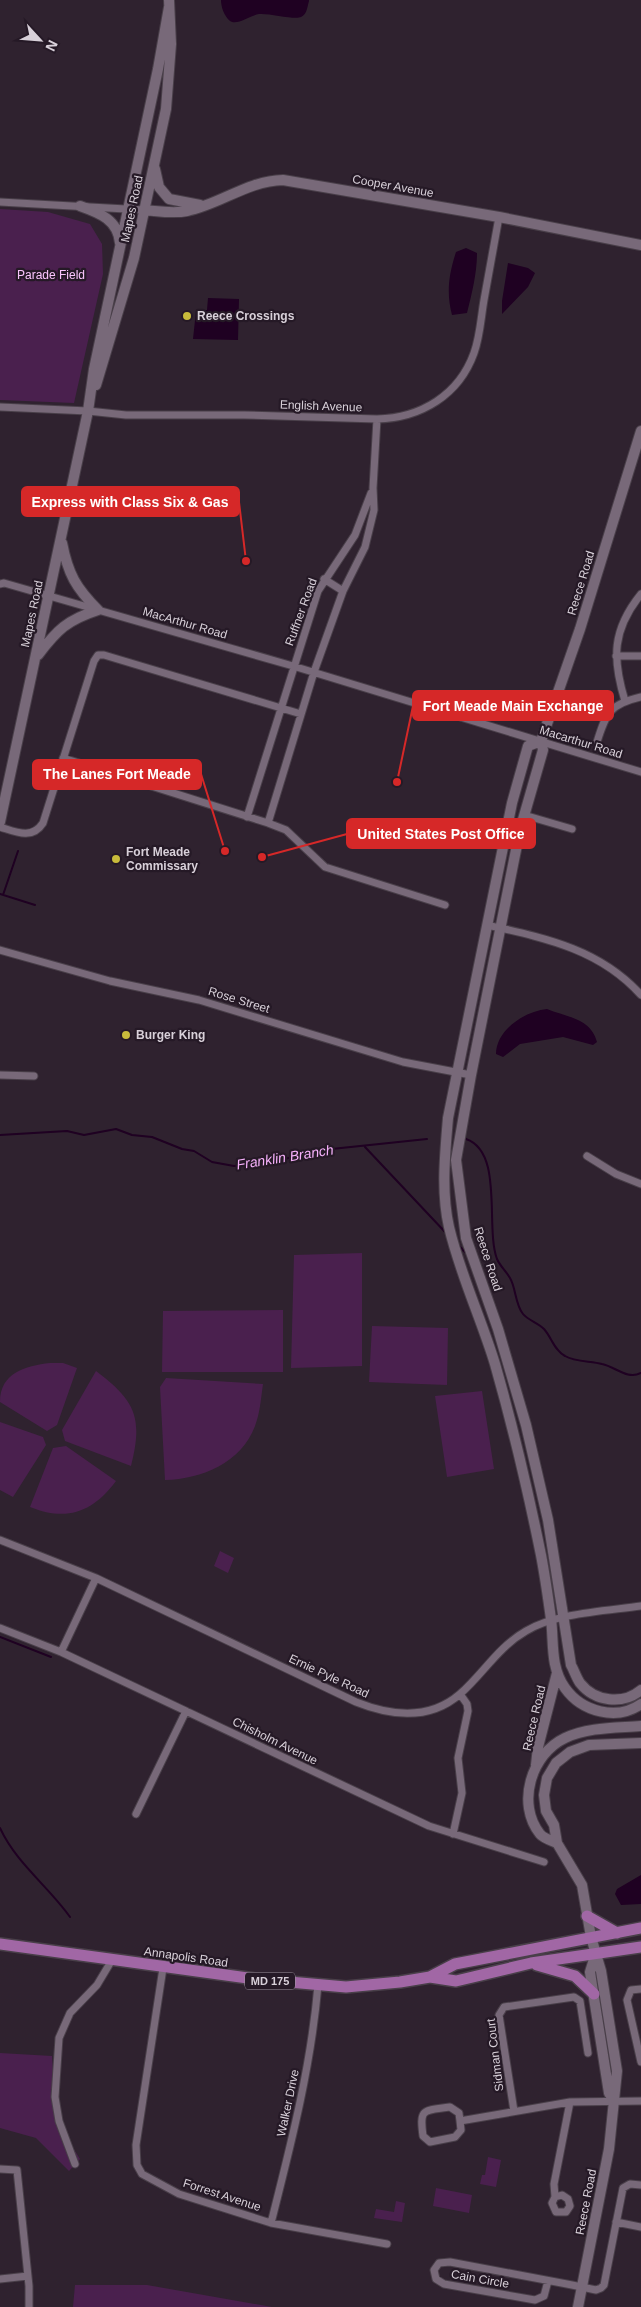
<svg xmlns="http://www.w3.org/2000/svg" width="641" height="2307" font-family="Arial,sans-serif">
  <rect width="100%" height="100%" fill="#2f222f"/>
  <path fill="#4a204e" d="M 0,209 L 48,212 L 90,224 L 102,244 L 103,274 L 74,403 L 0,400 Z
    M 362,1253 L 362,1366 L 291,1368 L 294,1255 Z
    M 283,1310 L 283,1372 L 162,1372 L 163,1311 Z
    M 372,1326 L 448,1328 L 447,1385 L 369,1382 Z
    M 50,1363 L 63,1363 L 77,1368 L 57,1425 L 47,1431 L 0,1402 C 0,1373 25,1366 50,1363 Z
    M 96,1371 C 136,1401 143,1418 131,1466 L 65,1441 L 62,1430 Z
    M 166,1378 L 263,1384 C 261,1398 260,1413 255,1426 C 241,1463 202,1479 165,1480 L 160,1387 Z
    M 482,1391 L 494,1469 L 447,1477 L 435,1396 Z
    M 0,1422 L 43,1437 L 46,1445 L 13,1497 L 0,1490 Z
    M 66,1446 L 116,1481 C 93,1512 67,1522 30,1507 L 53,1448 Z
    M 220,1551 L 234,1558 L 228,1573 L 214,1566 Z
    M 0,2053 L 52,2056 L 56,2121 L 80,2159 L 69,2171 L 36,2138 L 0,2128 Z
    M 488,2157 L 501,2160 L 496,2187 L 480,2184 L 482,2175 L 485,2175 Z
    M 436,2188 L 472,2195 L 469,2213 L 433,2206 Z
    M 396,2201 L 405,2203 L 402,2222 L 374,2218 L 376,2209 L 394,2212 Z
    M 75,2285 L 147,2285 L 272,2307 L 73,2307 Z"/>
  <path fill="#1f0122" d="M 221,0 L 309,0 L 309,1 C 307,8 307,14 301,17 C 295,20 269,13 259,14 C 251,15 237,26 230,21 C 224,16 221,7 221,0 Z
    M 466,248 L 477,253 C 477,273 472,293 467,313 L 452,315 C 446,292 449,274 456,252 Z
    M 508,263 L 528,268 L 535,273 L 528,287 L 502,314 L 502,301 Z
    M 208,298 L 239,299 L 238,340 L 193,339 L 196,311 L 207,310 Z
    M 547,1009 C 566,1017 591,1018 597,1042 L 593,1045 L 563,1037 L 520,1044 L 503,1057 L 496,1054 C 496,1030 525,1011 547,1009 Z
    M 641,1875 L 641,1904 L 621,1905 L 615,1894 L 617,1889 Z"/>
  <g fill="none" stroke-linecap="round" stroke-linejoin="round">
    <path stroke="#1f0122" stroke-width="2" d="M 0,894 L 35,905
      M 3,895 L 18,851
      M 0,1135 L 67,1131 L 84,1135 L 116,1129 L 132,1135 L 152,1137 L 182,1149 L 194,1151 L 212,1162 L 234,1166 L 276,1161 L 322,1150 L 427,1139
      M 466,1139 C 504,1152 485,1227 497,1259 C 500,1266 506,1271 510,1278 C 516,1288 515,1304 523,1314 C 528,1320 538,1323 544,1329 C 552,1338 554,1350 565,1356 C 575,1362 591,1361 602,1364 C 616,1367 627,1380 641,1373
      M 365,1147 L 446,1233
      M 458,1245 L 465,1252
      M 0,1637 L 51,1657
      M 0,1828 C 16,1863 48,1886 70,1917"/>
    <defs>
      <path id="street" d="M 0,202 L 144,210
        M 0,407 L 88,411 L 126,415 L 244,415 L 377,419 C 421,418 459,395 474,353 C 480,337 481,317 484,300 C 489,272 494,245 499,217
        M 324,579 L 343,591
        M 0,584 L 4,583 L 293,666 L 641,772
        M 616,656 L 641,656
        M 625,701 C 612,658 612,630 641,594
        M 597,742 C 606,713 610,704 641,697
        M 63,758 L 268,823 L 286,830 L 325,867 L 445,905
        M 524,815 L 572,829
        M 247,817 L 318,591 L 355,535 L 371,493
        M 268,823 L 314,672 L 343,591 L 365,547 L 374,510 L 373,488 L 377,419
        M 0,827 C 16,832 32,840 43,823 L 94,661 L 98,655 L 104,655 L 301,714
        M 487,925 C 545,938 600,949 641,995
        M 0,950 L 110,981 L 199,1000 L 403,1062 L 471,1075
        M 0,1075 L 34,1076
        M 587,1156 L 616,1174 L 641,1184
        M 0,1540 L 96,1578 L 356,1702 C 391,1716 429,1721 460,1694 C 483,1674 498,1647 526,1631 C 556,1613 606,1611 641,1606
        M 0,1628 L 61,1652 L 429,1826 L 544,1862
        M 61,1652 L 96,1578
        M 136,1814 L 186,1711
        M 453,1834 L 462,1793 L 458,1758 L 468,1711 L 467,1704 L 460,1694
        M 163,1968 L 136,2145 L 137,2165 L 142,2174 L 179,2194 L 271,2223 L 387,2244
        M 641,1989 L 631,1990 L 627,2000 L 641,2062
        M 514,2111 L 499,2015 L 504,2007 L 574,1997 L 580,2001 L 588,2053
        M 460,2121 L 461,2130 L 455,2137 L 430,2142 L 423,2136 C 419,2107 424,2111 450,2107 L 459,2113 L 460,2121 L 570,2102 L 641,2101
        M 75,2164 L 59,2121 L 55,2097 L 59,2038 L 70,2013 L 97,1985 L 112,1960
        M 0,2169 L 17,2170 L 29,2286 L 29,2307
        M 555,2197 L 562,2195 L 568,2199 L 570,2206 L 566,2212 L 556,2212 L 552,2203 L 555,2197 L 554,2184 L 570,2102
        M 616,2222 L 641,2227
        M 271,2223 C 291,2144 311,2067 318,1985
        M 0,2279 L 28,2276
        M 548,2281 L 544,2296 L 535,2300 L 444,2284 L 436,2279 L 434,2270 L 439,2263 L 450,2262 L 572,2285 L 596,2290 L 601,2288 L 604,2285 L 623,2188 L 630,2184 L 641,2185"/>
      <path id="secondary" d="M 155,169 L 159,187 L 169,199 L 200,205
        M 80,206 C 100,213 118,220 120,243
        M 144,210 C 158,211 173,214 187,211 C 221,204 247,181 283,180 L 499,217 L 641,245
        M 96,385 L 134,258 L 166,109 L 171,44 L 169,0
        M 641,431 L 580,629 L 541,741 L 543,750 L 520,830 L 471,1075 L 456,1160 L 466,1238 L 498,1329 L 526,1425 L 548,1520 L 571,1665 C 574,1670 576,1677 580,1683 C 595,1702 623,1705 641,1690
        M 38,655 C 57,630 67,620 98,610 C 76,588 68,574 62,543
        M 541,741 L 528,746 L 512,803 L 448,1118 C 445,1154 441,1192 449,1227 C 460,1274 481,1318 495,1364 C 513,1427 528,1491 541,1555 C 545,1576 548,1597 551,1619 C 554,1642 550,1667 565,1688 C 582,1712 617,1721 641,1704
        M 0,822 L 88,411 L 94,369 L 158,69 L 169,7
        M 536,1765 L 538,1747 L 557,1673
        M 557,1843 C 552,1841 543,1838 540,1834 C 516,1804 531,1754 565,1738 C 588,1727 616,1728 641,1726
        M 596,1953 L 590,1972 L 591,1979 L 609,2093 L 614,2100
        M 578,2307 L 609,2149 L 617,2071 L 601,1971 L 591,1937 L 582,1885 L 557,1843 L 554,1825 L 546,1811 L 544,1795 L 547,1778 L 556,1763 L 570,1752 L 589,1745 L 641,1743"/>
      <path id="primary" d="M 587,1916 L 617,1933
        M 0,1944 L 255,1979 L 346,1987 L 400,1982 L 430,1977 L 456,1981 L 531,1963 L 641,1947
        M 537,1965 L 575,1976 L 594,1994
        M 430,1977 L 455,1964 L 641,1928"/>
    </defs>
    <use href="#street" stroke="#493f49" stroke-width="9"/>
    <use href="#secondary" stroke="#493f49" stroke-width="12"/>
    <use href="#primary" stroke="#493f49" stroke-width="14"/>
    <use href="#street" stroke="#786979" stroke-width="7"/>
    <use href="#secondary" stroke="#786979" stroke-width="10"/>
    <use href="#primary" stroke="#a167a5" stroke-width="11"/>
  </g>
  <g fill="#c8bb3b" stroke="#251926" stroke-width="2">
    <circle cx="187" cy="316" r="5"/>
    <circle cx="116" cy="859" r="5"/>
    <circle cx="126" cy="1035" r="5"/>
  </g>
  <g text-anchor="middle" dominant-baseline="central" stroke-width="4.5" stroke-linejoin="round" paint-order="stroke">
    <rect fill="#251926" stroke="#a299a3" stroke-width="1" x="245" y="1972.5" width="50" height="17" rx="4"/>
    <g font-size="11" font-weight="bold" fill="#d8d0d9">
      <text x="270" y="1981">MD 175</text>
    </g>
    <g font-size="12" fill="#d8d0d9" stroke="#251926">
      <text transform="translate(393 186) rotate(10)">Cooper Avenue</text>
      <text transform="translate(132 209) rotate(-78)">Mapes Road</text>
      <text transform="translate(321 406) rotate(2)">English Avenue</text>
      <text transform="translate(581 583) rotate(-73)">Reece Road</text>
      <text transform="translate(301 612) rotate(-70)">Ruffner Road</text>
      <text transform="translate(32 614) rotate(-78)">Mapes Road</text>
      <text transform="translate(185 623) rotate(16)">MacArthur Road</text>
      <text transform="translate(581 742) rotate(17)">Macarthur Road</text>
      <text transform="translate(239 1000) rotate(17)">Rose Street</text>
      <text transform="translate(488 1259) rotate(72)">Reece Road</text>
      <text transform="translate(329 1676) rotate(25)">Ernie Pyle Road</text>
      <text transform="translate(534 1718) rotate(-77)">Reece Road</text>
      <text transform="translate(275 1741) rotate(26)">Chisholm Avenue</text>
      <text transform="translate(186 1957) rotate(8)">Annapolis Road</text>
      <text transform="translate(495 2055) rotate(-97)">Sidman Court</text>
      <text transform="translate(288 2103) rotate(-78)">Walker Drive</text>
      <text transform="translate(222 2195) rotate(18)">Forrest Avenue</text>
      <text transform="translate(586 2202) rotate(-79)">Reece Road</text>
      <text transform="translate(480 2279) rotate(10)">Cain Circle</text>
    </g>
    <g font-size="12" fill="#f9c4fc" stroke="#251926">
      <text x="51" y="275">Parade Field</text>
    </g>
    <g font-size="12" font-weight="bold" fill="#d8d0d9" stroke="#251926" text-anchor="start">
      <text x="197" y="316">Reece Crossings</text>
      <text x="126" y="852">Fort Meade<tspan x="126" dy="14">Commissary</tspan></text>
      <text x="136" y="1035">Burger King</text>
    </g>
    <g font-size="14" font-style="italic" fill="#f6b1fb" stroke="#251926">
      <text transform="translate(285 1157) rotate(-9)">Franklin Branch</text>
    </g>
  </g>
  <path fill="none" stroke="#d62828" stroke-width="2" d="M246 561L239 502M397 782L413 706M225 851L201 774M262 857L347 834"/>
  <g fill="#d62828" stroke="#251926" stroke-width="2">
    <circle cx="246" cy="561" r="5"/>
    <circle cx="397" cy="782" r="5"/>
    <circle cx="225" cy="851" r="5"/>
    <circle cx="262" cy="857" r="5"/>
  </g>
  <g fill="#d62828" stroke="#d62828" stroke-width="2">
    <rect x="22" y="487" width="217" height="29" rx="5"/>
    <rect x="413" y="691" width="200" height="29" rx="5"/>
    <rect x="33" y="760" width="168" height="29" rx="5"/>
    <rect x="347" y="819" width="188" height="29" rx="5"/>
  </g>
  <g font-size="14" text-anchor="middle" font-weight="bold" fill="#fff">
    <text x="130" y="507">Express with Class Six &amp; Gas</text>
    <text x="513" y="711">Fort Meade Main Exchange</text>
    <text x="117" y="779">The Lanes Fort Meade</text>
    <text x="441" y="839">United States Post Office</text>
  </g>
  <g transform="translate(40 40) rotate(116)" stroke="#251926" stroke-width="4" paint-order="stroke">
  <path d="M0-4L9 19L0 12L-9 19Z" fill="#d8d0d9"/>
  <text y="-8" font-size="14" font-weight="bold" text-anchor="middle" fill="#d8d0d9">N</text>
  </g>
</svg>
